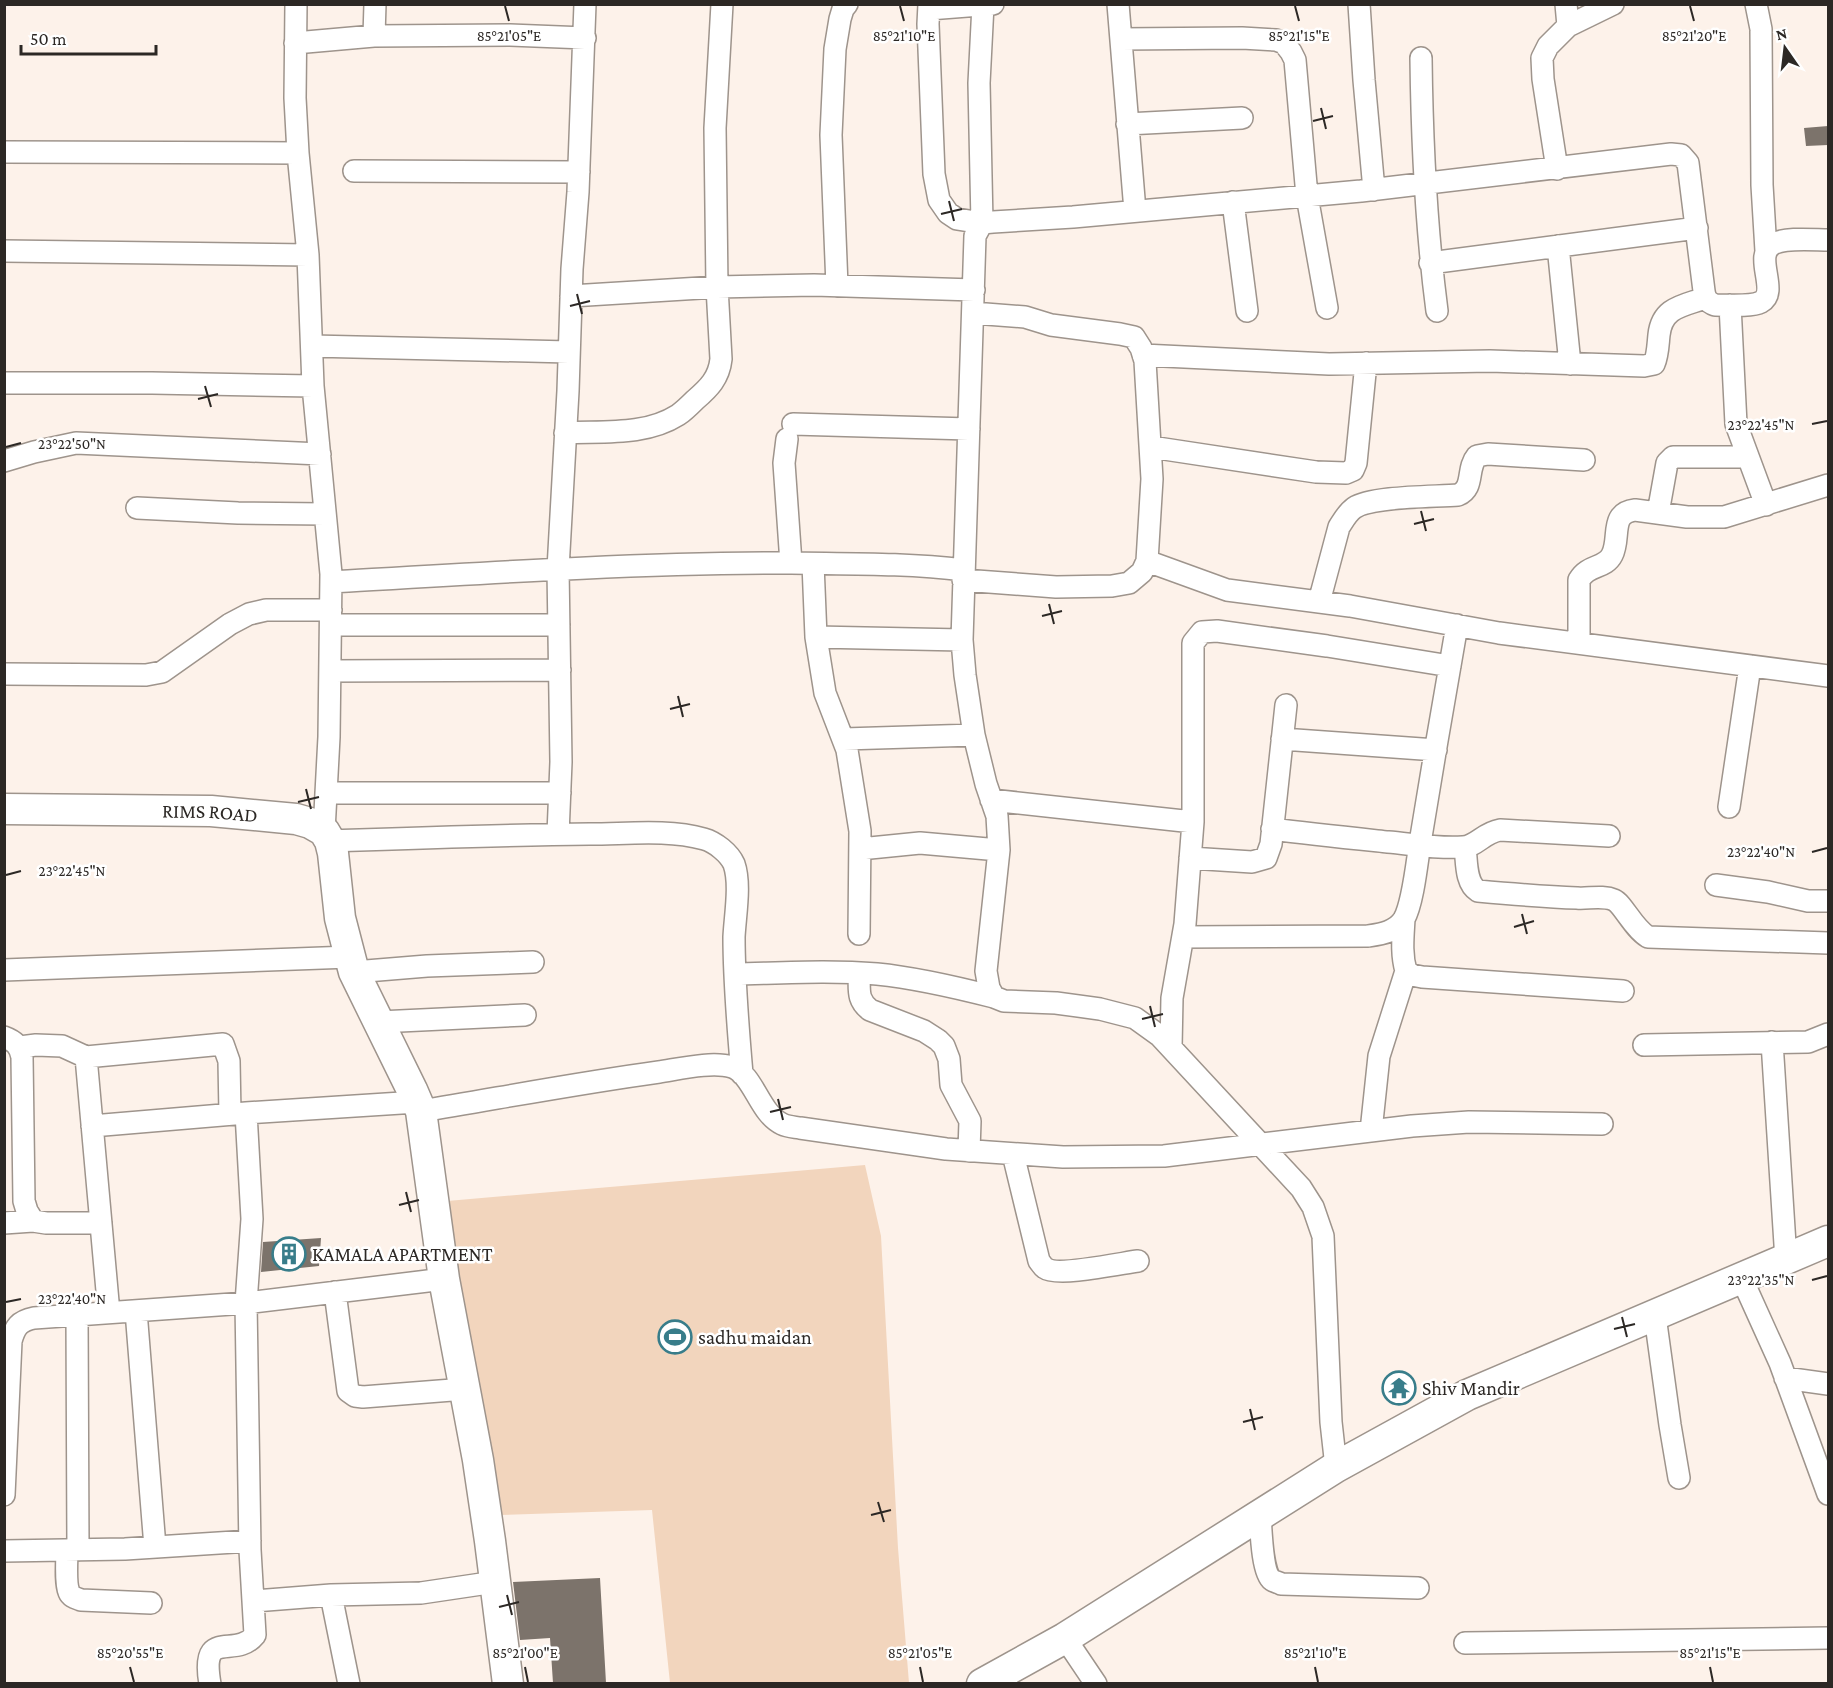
<svg xmlns="http://www.w3.org/2000/svg" width="1833" height="1688" font-family="'Crimson Pro',serif">
  <rect width="100%" height="100%" fill="#fdf2ea"/>
  <path fill="#f2d5bd" d="M 865,1165 L 881,1236 L 898,1548 L 909,1683 L 670,1683 L 652,1510 L 499,1515 L 436,1202 Z"/>
  <path fill="#7c736b" d="M 1828,126 L 1828,145 L 1806,146 L 1804,128 Z
    M 321,1238 L 319,1266 L 261,1272 L 263,1242 Z
    M 600,1578 L 606,1683 L 553,1683 L 550,1638 L 520,1640 L 513,1582 Z"/>
  <g fill="none" stroke-linecap="round" stroke-linejoin="round">
    <defs>
      <path id="street" d="M 296,4 L 295,98 L 298,153 L 308,255 L 313,386 L 331,574 L 329,737 L 324,831
        M 929,4 L 928,24 L 934,174 L 939,200 L 948,213 L 957,219 L 982,223 L 979,83 L 983,5
        M 1118,4 L 1135,211
        M 1359,4 L 1364,80 L 1374,190
        M 1566,4 L 1568,26
        M 1756,4 L 1761,29 L 1762,185 L 1766,251
        M 929,9 L 993,4
        M 374,36 L 375,4
        M 1121,39 L 1242,38 L 1276,40 L 1284,43 L 1291,52 L 1295,60 L 1307,196 L 1327,308
        M 295,43 L 374,36 L 510,35 L 585,38
        M 1421,58 C 1422,143 1426,227 1437,311
        M 1127,124 L 1242,118
        M 4,152 L 298,153
        M 1557,169 L 1543,79 L 1542,58 L 1548,46 L 1568,26 L 1613,4
        M 354,171 L 579,172
        M 1233,202 L 1247,311
        M 1558,246 L 1570,364
        M 4,251 L 308,255
        M 1430,263 L 1697,228
        M 837,286 L 831,135 L 835,49 L 840,19 L 843,9 L 847,4
        M 571,296 L 717,287 L 814,285 L 974,290
        M 1730,305 L 1736,424 L 1766,505
        M 312,346 L 569,352
        M 1143,355 L 1329,364 L 1490,361 L 1644,366 L 1654,364 C 1658,355 1658,344 1659,335 C 1662,307 1683,306 1705,298
        M 4,383 L 152,383 L 313,386
        M 793,424 L 969,429
        M 565,433 C 603,431 645,436 678,415 C 684,411 690,405 695,400 C 709,388 719,378 721,359 L 717,287 L 715,128 L 722,4
        M 787,439 L 784,463 L 791,563
        M 1151,447 L 1316,472 L 1346,473 L 1353,470 L 1356,463 L 1366,363
        M 4,461 L 34,452 L 76,443 L 320,454
        M 137,508 L 238,513 L 325,514
        M 1658,513 L 1667,463 L 1673,457 L 1747,457
        M 1147,561 L 1227,590 L 1350,606 L 1499,633 L 1828,676
        M 813,564 L 816,637 L 825,693 L 847,750 L 860,831 L 859,934
        M 963,580 L 1056,587 L 1112,586 L 1129,583 L 1142,572 L 1147,561 L 1152,479 L 1145,361 L 1141,348 L 1134,337 L 1120,334 L 1051,325 L 1025,317 L 973,313
        M 331,582 C 484,573 637,563 791,563 C 849,564 906,563 964,570
        M 1319,602 L 1339,527 C 1343,521 1347,513 1354,508 C 1372,496 1434,497 1458,495 C 1475,488 1466,469 1477,456 L 1488,454 L 1584,460
        M 331,625 L 559,625
        M 816,637 L 962,640
        M 1579,643 L 1579,580 C 1588,564 1605,569 1612,555 C 1621,538 1609,513 1635,510 L 1687,517 L 1724,517 L 1828,485
        M 330,671 L 560,670
        M 4,674 L 146,675 L 162,672 L 230,624 L 249,614 L 266,610 L 331,610
        M 844,739 L 974,735
        M 1282,739 L 1436,750
        M 326,793 L 560,793
        M 991,800 L 1193,822
        M 1729,807 L 1750,666
        M 1272,829 C 1311,834 1350,838 1388,842 C 1412,844 1438,849 1463,847 C 1477,846 1483,833 1500,830 L 1609,836
        M 558,834 L 561,762 L 558,569 L 568,391 L 572,269 L 578,192 L 585,4
        M 330,841 C 417,838 503,835 590,834 C 627,834 668,829 704,839 C 715,842 729,853 734,864 C 741,884 735,916 734,937 C 734,983 738,1028 742,1074
        M 1465,847 C 1467,861 1465,883 1478,891 C 1511,894 1544,897 1577,898 C 1588,899 1603,895 1614,900 C 1623,904 1633,928 1648,937 L 1828,943
        M 860,849 L 920,843 L 999,850
        M 1190,858 L 1252,862 L 1266,858 L 1271,844 L 1286,705
        M 1716,885 L 1768,892 L 1808,901 L 1828,901
        M 1404,919 C 1403,937 1401,954 1406,971 L 1412,975 L 1422,977 L 1623,991
        M 1183,937 L 1368,936 C 1381,934 1396,932 1404,919 C 1413,903 1417,862 1420,843 C 1432,770 1444,698 1457,625
        M 4,970 L 350,957
        M 354,972 L 427,966 L 533,962
        M 859,973 C 860,989 856,999 870,1010 L 924,1031 L 938,1040 L 944,1046 L 949,1059 L 951,1085 L 970,1121 L 969,1151
        M 735,974 C 782,973 830,970 877,974 C 917,978 955,987 994,997
        M 379,1022 L 525,1015
        M 4,1037 C 15,1041 20,1046 22,1057 L 24,1201 L 27,1211 L 33,1221 L 46,1223 L 101,1223
        M 1772,1042 L 1786,1260
        M 1644,1045 L 1808,1042 L 1828,1034
        M 20,1047 L 36,1045 L 62,1046 L 86,1057 L 223,1044 L 229,1061 L 230,1114
        M 1171,1048 L 1172,998 L 1185,924 L 1193,822 L 1193,643 L 1202,632 L 1217,631 L 1327,646 L 1450,666
        M 86,1057 L 109,1313
        M 421,1111 C 500,1098 579,1083 659,1072 C 679,1069 712,1061 732,1067 C 754,1075 759,1113 782,1124 C 788,1127 795,1127 800,1128 L 946,1149 L 1063,1157 L 1164,1156 L 1412,1126 L 1469,1122 L 1602,1124
        M 92,1126 L 246,1113 L 417,1102
        M 1371,1131 L 1379,1056 L 1406,971
        M 1013,1154 L 1039,1261 C 1041,1263 1042,1266 1045,1268 C 1057,1277 1122,1263 1138,1261
        M 4,1223 L 33,1221
        M 1742,1279 L 1780,1363 L 1828,1494
        M 335,1292 L 348,1391 L 355,1396 L 363,1397 L 465,1389
        M 136,1311 L 155,1547
        M 77,1315 L 78,1550
        M 1655,1316 L 1670,1425 L 1679,1478
        M 1785,1378 L 1828,1384
        M 1336,1467 L 1331,1422 L 1323,1236 L 1313,1207 L 1301,1188 L 1160,1036 L 1135,1018 L 1100,1009 L 1056,1003 L 1004,1001 L 994,997 L 989,988 L 986,971 L 999,850 L 997,816 L 986,784 L 974,735 L 965,675 L 962,640 L 975,236 L 982,223 L 993,222 L 1073,217 L 1361,191 L 1671,154 L 1681,155 L 1688,163 L 1704,291 C 1705,298 1707,302 1715,305 C 1726,305 1751,307 1761,302 C 1780,292 1752,255 1773,244 C 1785,237 1815,240 1828,240
        M 4,1495 L 11,1341 C 15,1327 19,1321 34,1318 L 246,1303 L 444,1279
        M 1260,1515 C 1261,1528 1262,1573 1272,1580 C 1275,1582 1278,1582 1281,1584 L 1418,1588
        M 67,1550 C 67,1560 65,1583 69,1592 C 71,1597 76,1598 81,1600 L 151,1603
        M 4,1551 L 125,1549 L 250,1541
        M 331,1595 L 349,1684
        M 254,1601 L 331,1595 L 421,1593 L 495,1582
        M 1065,1638 L 1096,1684
        M 1465,1643 L 1828,1638
        M 210,1684 C 200,1626 235,1660 255,1635 L 250,1550 L 246,1303 L 252,1219 L 246,1113"/>
      <g id="secondary">
        <path id="s1" d="M 4,809 L 211,811 L 296,819 L 310,823 L 324,831 L 330,841 L 333,853 L 340,918 L 354,972 L 412,1090 L 421,1111 L 444,1279 L 478,1460 L 490,1541 L 508,1684"/>
        <path d="M 982,1684 L 1065,1638 L 1336,1467 L 1467,1395 L 1828,1241"/>
      </g>
    </defs>
    <use href="#street" stroke="#9e948c" stroke-width="24"/>
    <use href="#secondary" stroke="#9e948c" stroke-width="33"/>
    <use href="#street" stroke="#fff" stroke-width="21"/>
    <use href="#secondary" stroke="#fff" stroke-width="30"/>
  </g>
  <path fill="none" stroke="#2c2825" stroke-width="2" d="M 505,6 L 509,21M 900,6 L 904,21M 1295,6 L 1299,21M 1690,6 L 1694,21M 1321,108 L 1326,129M 1313,121 L 1333,116M 949,201 L 954,221M 941,214 L 962,209M 577,294 L 582,314M 570,306 L 590,301M 205,386 L 211,407M 198,399 L 218,394M 1812,424 L 1827,421M 6,447 L 21,443M 1421,511 L 1426,531M 1414,524 L 1434,519M 1049,604 L 1054,624M 1042,616 L 1062,611M 678,696 L 683,717M 670,709 L 690,704M 306,789 L 311,809M 298,802 L 319,797M 1812,852 L 1827,848M 6,875 L 21,871M 1522,914 L 1527,934M 1514,927 L 1534,921M 1150,1006 L 1155,1027M 1142,1019 L 1163,1014M 778,1099 L 783,1120M 770,1112 L 791,1107M 406,1192 L 411,1212M 399,1205 L 419,1200M 1812,1280 L 1827,1276M 6,1302 L 21,1299M 1622,1317 L 1627,1337M 1614,1329 L 1635,1324M 1250,1409 L 1255,1430M 1243,1422 L 1263,1417M 878,1502 L 884,1522M 871,1515 L 891,1510M 507,1595 L 512,1615M 499,1607 L 519,1602M 130,1667 L 134,1682M 525,1667 L 528,1682M 920,1667 L 923,1682M 1315,1667 L 1318,1682M 1710,1667 L 1713,1682"/>
  <defs>
    <symbol id="building-ring" viewBox="-11 -11 22 22"><circle r="9.5" fill="#fff" stroke="#387d8a" stroke-width="1.5"/><path d="M-4-6H4V6H1V3H-1V6H-4ZM-2.5-4.3h1.7v1.8h-1.7ZM.8-4.3h1.7v1.8H.8ZM-2.5-1h1.7V.8h-1.7ZM.8-1h1.7V.8H.8Z" fill="#387d8a"/></symbol>
    <symbol id="stadium-ring" viewBox="-11 -11 22 22"><circle r="9.5" fill="#fff" stroke="#387d8a" stroke-width="1.5"/><path d="M0-5a6.5 5 0 1 0 0 10a6.5 5 0 1 0 0-10ZM-3.5-1.8h7v3.6h-7Z" fill="#387d8a"/></symbol>
    <symbol id="temple-ring" viewBox="-11 -11 22 22"><circle r="9.5" fill="#fff" stroke="#387d8a" stroke-width="1.5"/><path d="M0-6L5-2H3V0L6.5 2.5H4V6H1.5V3h-3V6H-4V2.5H-6.5L-3 0V-2H-5Z" fill="#387d8a"/></symbol>
  </defs>
  <g fill-rule="evenodd">
    <use href="#building-ring" x="270" y="1235" width="38" height="38"/>
    <use href="#stadium-ring" x="656" y="1318" width="38" height="38"/>
    <use href="#temple-ring" x="1380" y="1369" width="38" height="38"/>
  </g>
  <g text-anchor="middle" dominant-baseline="central" stroke-width="5" stroke-linejoin="round" paint-order="stroke">
    <g font-size="20" fill="#2c2825" stroke="#fff">
      <text stroke="none"><textPath href="#s1" startOffset="206">RIMS ROAD</textPath></text>
    </g>
    <g font-size="20" fill="#2c2825" stroke="#fff" text-anchor="start">
      <text x="312" y="1254">KAMALA APARTMENT</text>
      <text x="698" y="1337">sadhu maidan</text>
      <text x="1422" y="1388">Shiv Mandir</text>
    </g>
  </g>
  <g font-size="15" text-anchor="middle" fill="#2c2825" stroke="#fff" stroke-width="5" stroke-linejoin="round" paint-order="stroke">
    <text x="509" y="41">85°21'05"E</text>
    <text x="904" y="41">85°21'10"E</text>
    <text x="1299" y="41">85°21'15"E</text>
    <text x="1694" y="41">85°21'20"E</text>
    <text x="1761" y="430">23°22'45"N</text>
    <text x="72" y="449">23°22'50"N</text>
    <text x="1761" y="857">23°22'40"N</text>
    <text x="72" y="876">23°22'45"N</text>
    <text x="1761" y="1285">23°22'35"N</text>
    <text x="72" y="1304">23°22'40"N</text>
    <text x="130" y="1658">85°20'55"E</text>
    <text x="525" y="1658">85°21'00"E</text>
    <text x="920" y="1658">85°21'05"E</text>
    <text x="1315" y="1658">85°21'10"E</text>
    <text x="1710" y="1658">85°21'15"E</text>
  </g>
  <rect width="1833" height="1688" fill="none" stroke="#2c2825" stroke-width="12"/>
  <g transform="translate(1785 48) rotate(346)" stroke="#ffffff" stroke-width="4.5" paint-order="stroke">
  <path d="M0-4.5L10 22L0 15L-10 22Z" fill="#2c2825"/>
  <text y="-9" font-size="16" font-weight="bold" text-anchor="middle" fill="#2c2825">N</text>
  </g>
  <path d="M21 45v9h135v-9" fill="none" stroke="#2c2825" stroke-width="3"/>
  <text x="30" y="45" font-size="18" fill="#2c2825" stroke="#ffffff" stroke-width="4.5" paint-order="stroke">50 m</text>
</svg>
